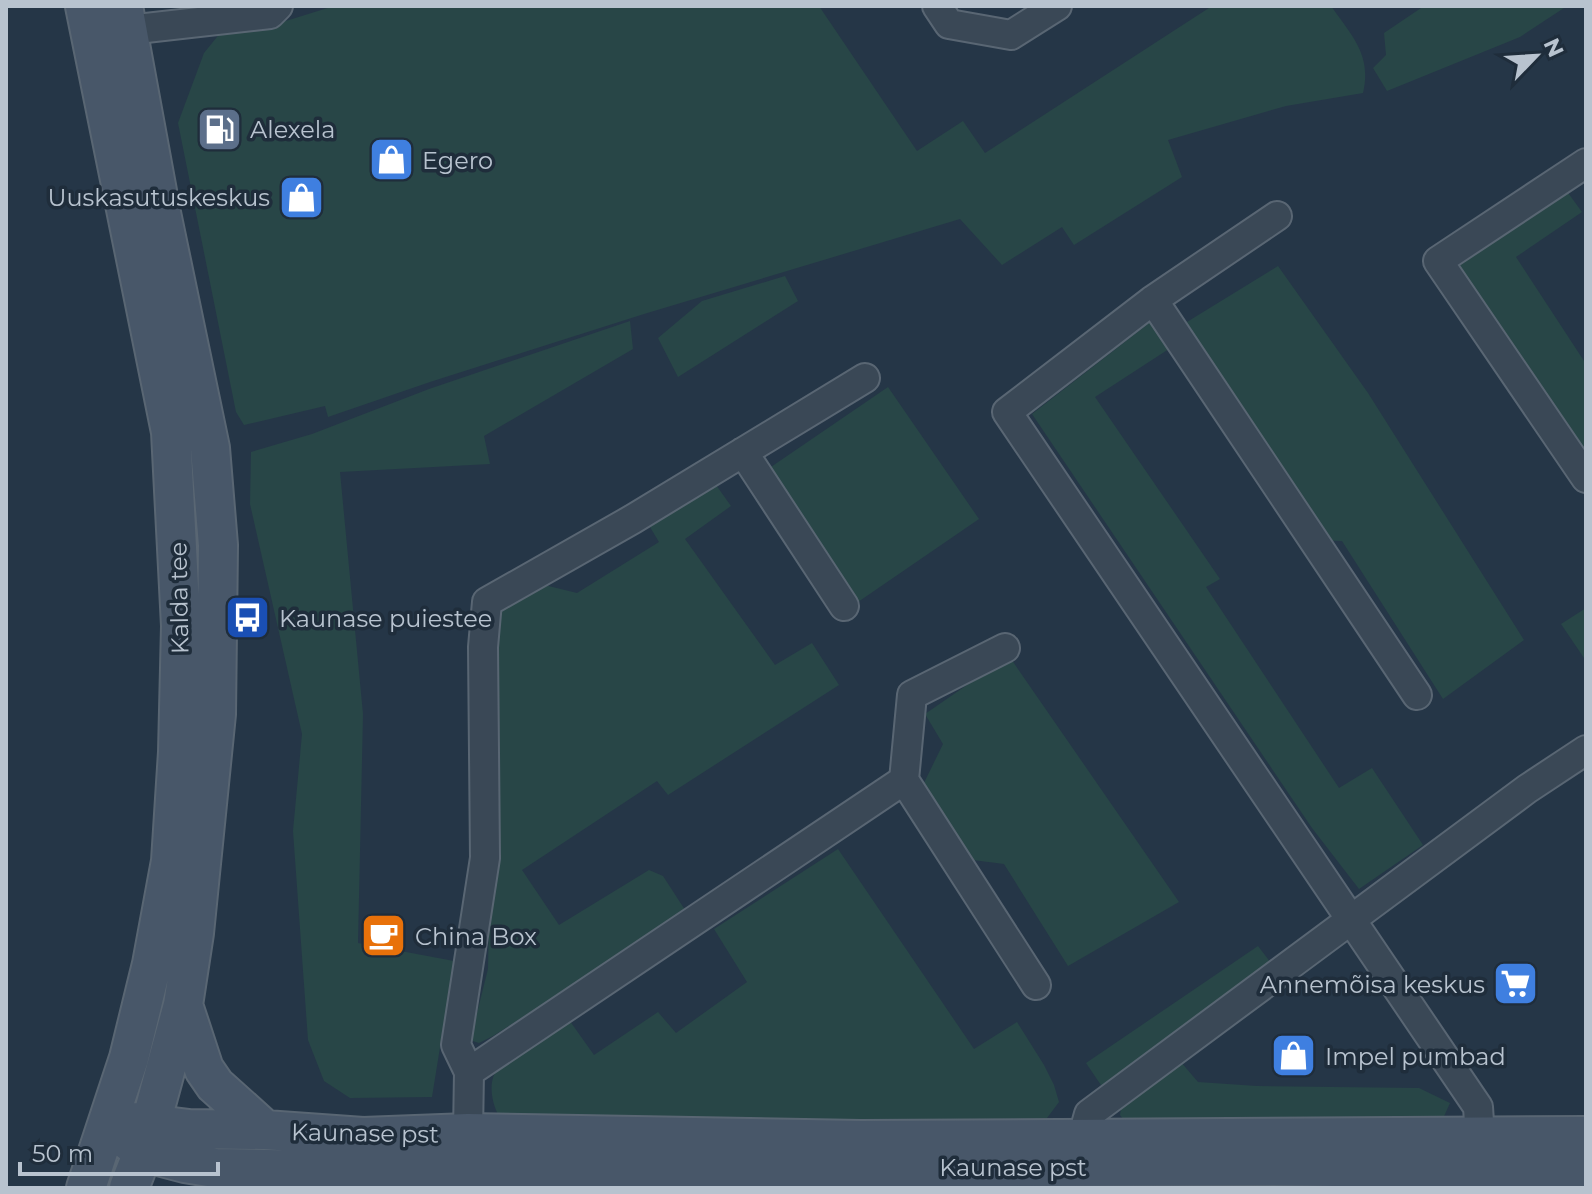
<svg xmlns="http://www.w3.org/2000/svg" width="1592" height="1194" font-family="Montserrat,sans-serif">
  <rect width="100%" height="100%" fill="#253647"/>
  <path fill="#284647" d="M 334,6 L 819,6 L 917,151 L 963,121 L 985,153 L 1212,6 L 1331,6 C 1352,36 1372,55 1363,93 L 1286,106 L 1168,140 L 1182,177 L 1074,245 L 1062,227 L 1002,265 L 960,219 L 644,314 L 430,382 L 328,417 L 325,406 L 244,425 L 236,412 L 178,123 L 204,53 L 221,32 L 260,29 Z
    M 1424,6 L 1567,6 L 1520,37 L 1387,91 L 1373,68 L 1386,55 L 1384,33 Z
    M 1566,190 L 1582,212 L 1516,257 L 1586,364 L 1586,462 L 1454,266 Z
    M 1278,266 L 1368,393 L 1524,640 L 1443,699 L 1342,541 L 1306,540 L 1175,345 L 1095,397 L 1220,579 L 1206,587 L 1339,788 L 1372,768 L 1423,845 L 1359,889 L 1312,828 L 1032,414 L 1157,317 L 1169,333 Z
    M 785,276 L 798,301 L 678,377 L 658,338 L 702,301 Z
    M 630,321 L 633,349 L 484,436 L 490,464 L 340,472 L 363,714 L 358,943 L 454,961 L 432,1097 L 350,1098 L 324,1081 L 308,1040 L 293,831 L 302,734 L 250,504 L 251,452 L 312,434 L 429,389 Z
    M 888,387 L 979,519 L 858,602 L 768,469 Z
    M 716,485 L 731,506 L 685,539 L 775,665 L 812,643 L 839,685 L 668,795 L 657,781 L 522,870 L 559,925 L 649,870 L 663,876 L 687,913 L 493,1036 L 479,1043 L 473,1041 L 472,1033 L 488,969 L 495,606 L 528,581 L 577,593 L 659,542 L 647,522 Z
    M 1586,608 L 1586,661 L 1561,624 Z
    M 1009,656 L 1179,902 L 1068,966 L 1004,864 L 965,859 L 921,789 L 943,744 L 925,714 Z
    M 838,849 L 974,1049 L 1017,1022 L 1044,1065 L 1054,1085 L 1059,1102 L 1047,1118 L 1037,1126 L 502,1121 C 492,1107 486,1081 499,1067 C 510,1053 551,1029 567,1017 L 594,1055 L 658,1012 L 676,1033 L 747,982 L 714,929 Z
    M 1258,946 L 1271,963 L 1107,1094 L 1086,1063 Z
    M 1180,1061 L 1198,1082 L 1257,1086 L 1419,1088 L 1450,1103 L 1441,1123 L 1126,1123 L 1120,1115 L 1122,1103 Z"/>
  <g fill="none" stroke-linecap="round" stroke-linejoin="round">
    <defs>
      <path id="street" d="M 937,6 L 949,24 L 1011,35 L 1057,6
        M 112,35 L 128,30 L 270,14 L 278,6
        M 1586,163 L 1438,261 L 1586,478
        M 1277,216 L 1153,300 L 1007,412 L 1478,1107 L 1480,1137
        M 1153,300 L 1417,695
        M 743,452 L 844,606
        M 904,780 L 1036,985
        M 469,1072 L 904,780 L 912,695 L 1005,648
        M 468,1133 L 469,1072 L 456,1045 L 485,858 L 483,647 L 487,602 L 633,519 L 865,378
        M 1082,1139 L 1089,1114 L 1527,789 L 1586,750"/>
      <path id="secondary" d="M 85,6 L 171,432 L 181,626 L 178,752 L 171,861 L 152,964 L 129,1058 L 86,1188
        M 123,6 L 161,213 L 210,448 L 218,545 L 216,714 L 194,933 L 183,1005 L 143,1152 L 129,1188
        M 183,1005 L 204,1069 L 215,1085 L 265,1130
        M 109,1119 L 125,1138 L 143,1152 L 185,1163 L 215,1168 L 309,1170 L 1274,1166 L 1586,1171
        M 109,1119 L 189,1129 L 265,1130 L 363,1137 L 468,1133 L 861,1140 L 1586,1136"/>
    </defs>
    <use href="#street" stroke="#596673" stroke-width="32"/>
    <use href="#secondary" stroke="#596673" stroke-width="42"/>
    <use href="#street" stroke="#3a4856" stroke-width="28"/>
    <use href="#secondary" stroke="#485769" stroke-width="38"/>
  </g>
  <defs>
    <symbol id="fuel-square" viewBox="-11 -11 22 22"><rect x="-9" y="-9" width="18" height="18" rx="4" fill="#5c6f8a" stroke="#1f2d3b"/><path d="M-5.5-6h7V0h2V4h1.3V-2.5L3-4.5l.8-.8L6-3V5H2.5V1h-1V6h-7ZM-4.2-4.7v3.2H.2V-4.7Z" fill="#fff"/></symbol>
    <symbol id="shop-square" viewBox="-11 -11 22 22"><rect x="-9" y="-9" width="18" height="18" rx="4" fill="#3f7fe0" stroke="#1f2d3b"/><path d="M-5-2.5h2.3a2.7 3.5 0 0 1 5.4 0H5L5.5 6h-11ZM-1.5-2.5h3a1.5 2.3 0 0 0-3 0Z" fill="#fff"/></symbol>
    <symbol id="bus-square" viewBox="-11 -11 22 22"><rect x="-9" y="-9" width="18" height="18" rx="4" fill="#1a4fb4" stroke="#1f2d3b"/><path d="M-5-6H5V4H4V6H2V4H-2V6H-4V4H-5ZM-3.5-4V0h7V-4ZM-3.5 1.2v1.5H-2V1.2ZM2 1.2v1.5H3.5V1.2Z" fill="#fff"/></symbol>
    <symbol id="cafe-square" viewBox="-11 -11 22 22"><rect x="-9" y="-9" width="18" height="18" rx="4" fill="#e8710a" stroke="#1f2d3b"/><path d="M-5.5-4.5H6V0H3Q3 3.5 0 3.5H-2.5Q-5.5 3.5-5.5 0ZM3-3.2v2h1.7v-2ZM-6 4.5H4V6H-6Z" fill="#fff"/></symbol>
    <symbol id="supermarket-square" viewBox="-11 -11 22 22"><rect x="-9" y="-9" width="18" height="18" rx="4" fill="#3f7fe0" stroke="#1f2d3b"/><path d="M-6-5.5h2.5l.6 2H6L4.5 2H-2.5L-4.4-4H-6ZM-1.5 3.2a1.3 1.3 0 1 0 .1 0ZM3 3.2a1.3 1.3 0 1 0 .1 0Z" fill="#fff"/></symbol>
  </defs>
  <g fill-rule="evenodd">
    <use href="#fuel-square" x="194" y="104" width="51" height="51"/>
    <use href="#shop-square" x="366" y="134" width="51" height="51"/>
    <use href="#shop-square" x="276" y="172" width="51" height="51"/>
    <use href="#bus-square" x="222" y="592" width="51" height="51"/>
    <use href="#cafe-square" x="358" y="910" width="51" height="51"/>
    <use href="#supermarket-square" x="1490" y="958" width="51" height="51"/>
    <use href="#shop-square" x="1268" y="1030" width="51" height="51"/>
  </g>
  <g text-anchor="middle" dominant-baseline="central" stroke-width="7" stroke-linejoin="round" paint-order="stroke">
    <g font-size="24" fill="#b8c3cf" stroke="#1f2d3b" text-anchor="start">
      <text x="250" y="129">Alexela</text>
      <text x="422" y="160">Egero</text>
      <text x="270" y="197" text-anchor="end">Uuskasutuskeskus</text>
      <text x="279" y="618">Kaunase puiestee</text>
      <text x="415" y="936">China Box</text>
      <text x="1485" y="984" text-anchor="end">Annemõisa keskus</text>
      <text x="1325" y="1056">Impel pumbad</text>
    </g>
    <g font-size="24" fill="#b8c3cf" stroke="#1f2d3b">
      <text transform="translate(179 598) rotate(-91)">Kalda tee</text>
      <text transform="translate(365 1133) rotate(1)">Kaunase pst</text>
      <text x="1013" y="1167">Kaunase pst</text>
    </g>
  </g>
  <rect width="1592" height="1194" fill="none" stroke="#b8c3cf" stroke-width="16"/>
  <g transform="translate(1536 56) rotate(65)" stroke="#1f2d3b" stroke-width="6" paint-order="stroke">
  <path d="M0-6L14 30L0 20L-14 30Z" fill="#b8c3cf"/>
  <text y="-12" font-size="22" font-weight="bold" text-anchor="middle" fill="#b8c3cf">N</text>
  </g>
  <path d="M20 1162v12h198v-12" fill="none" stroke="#b8c3cf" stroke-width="4"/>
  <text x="32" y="1162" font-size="24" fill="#b8c3cf" stroke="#1f2d3b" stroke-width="6" paint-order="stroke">50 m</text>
</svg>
